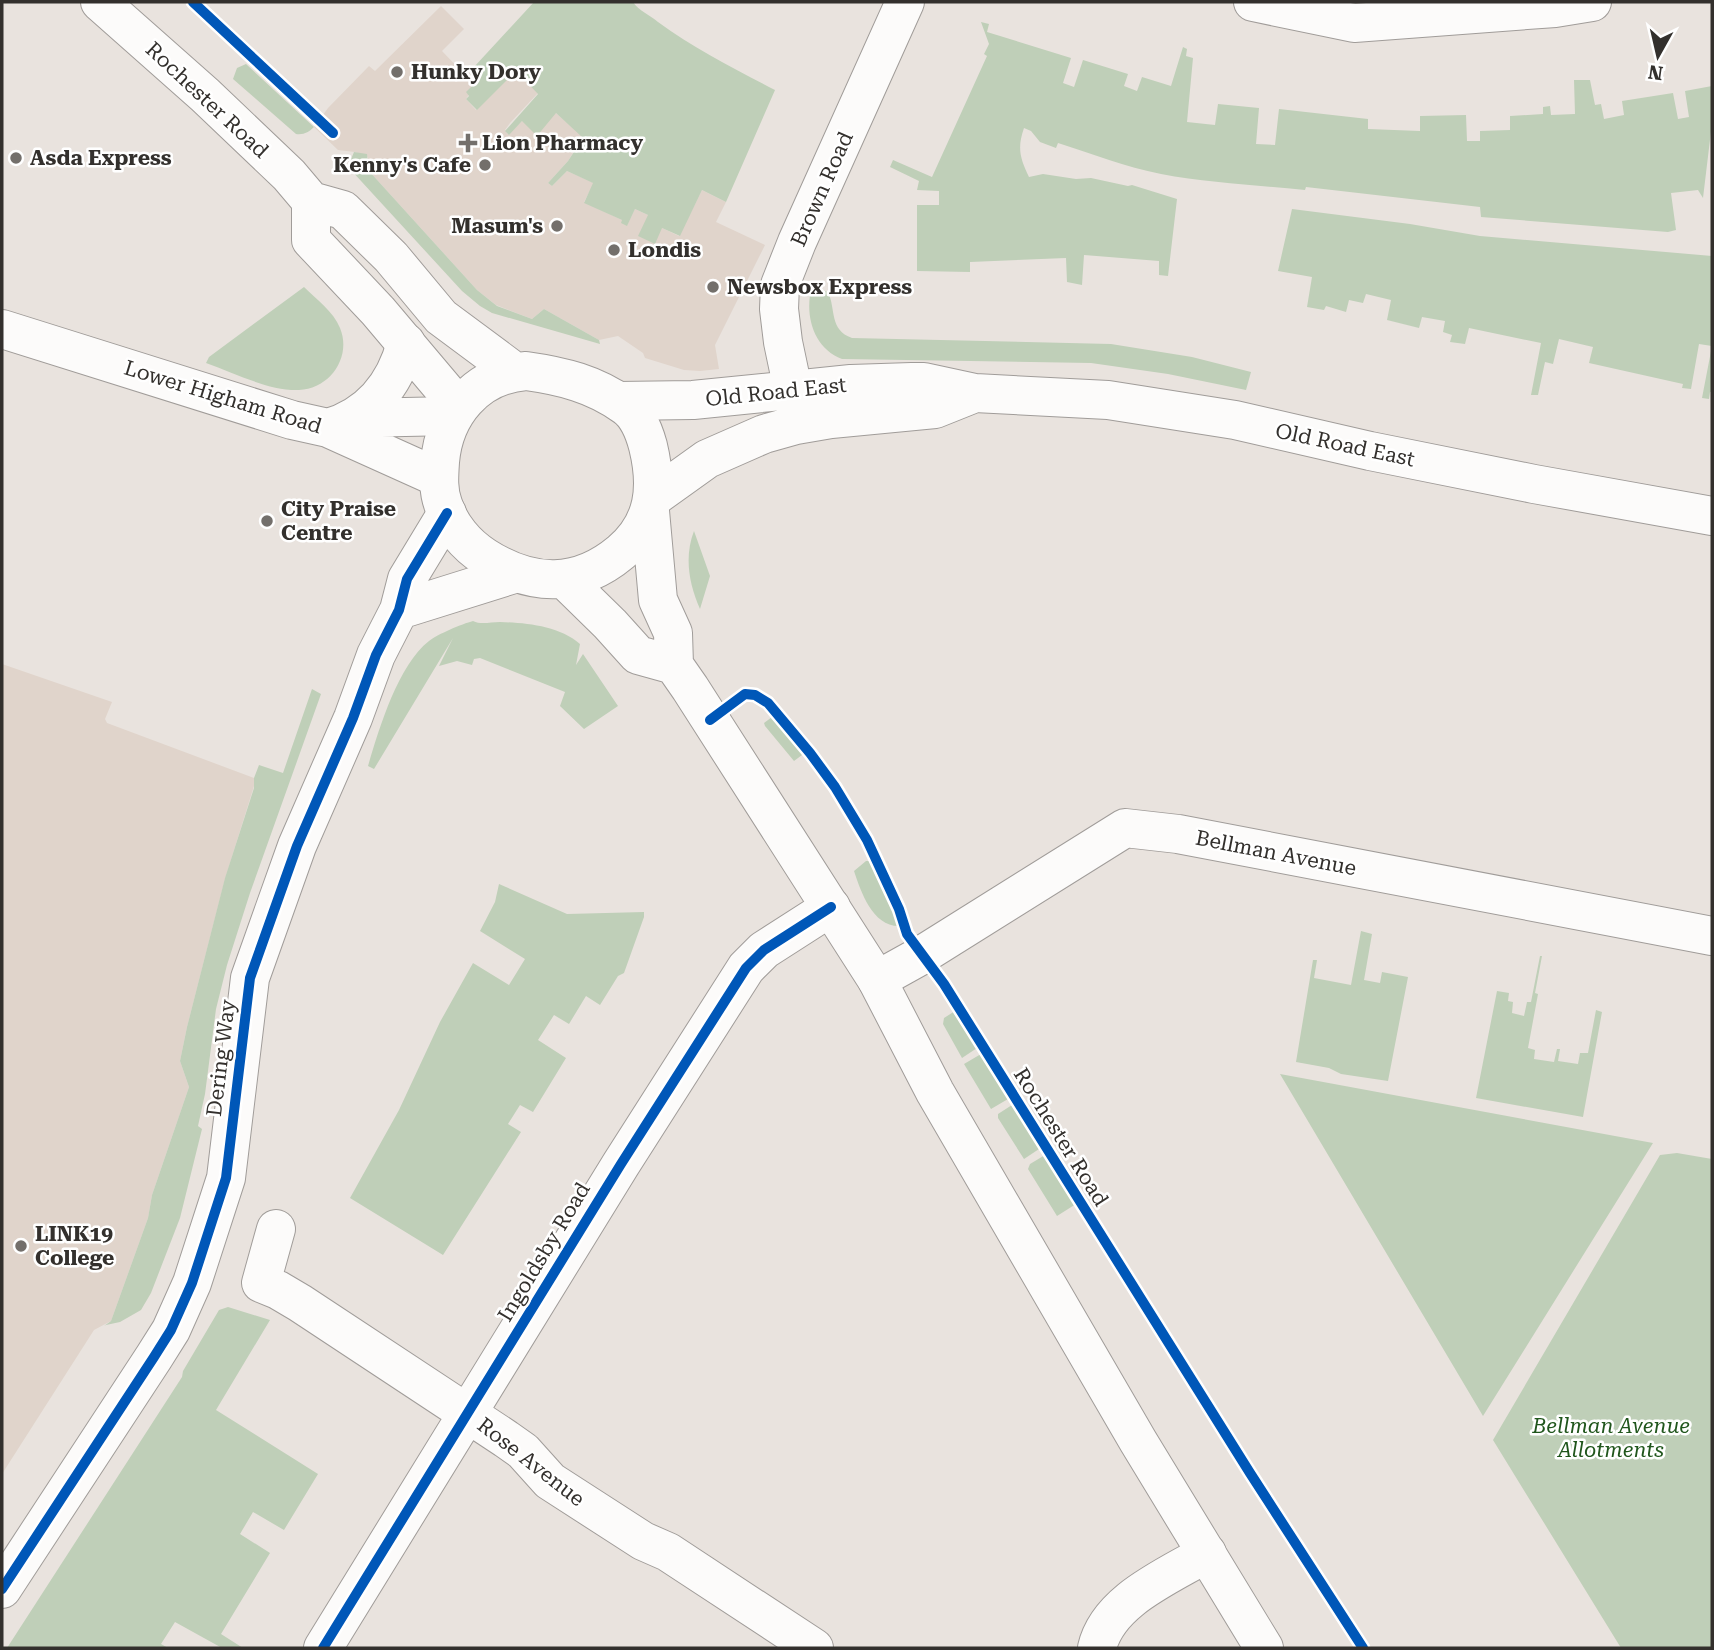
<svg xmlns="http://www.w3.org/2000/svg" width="1714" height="1650" font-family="'Roboto Serif',serif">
  <rect width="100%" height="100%" fill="#e9e3de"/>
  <path fill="#e0d4cb" d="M 441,6 L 464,29 L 442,51 L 466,76 L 473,70 L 480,78 L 466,99 L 476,110 L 515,71 L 538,93 L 510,123 L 505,130 L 508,134 L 522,121 L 556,113 L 583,137 L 568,161 L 548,183 L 552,186 L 567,171 L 594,183 L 584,202 L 622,220 L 627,225 L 635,209 L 648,215 L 662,228 L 679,236 L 702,190 L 726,202 L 716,222 L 765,245 L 715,345 L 719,369 L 700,371 L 684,370 L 645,358 L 643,353 L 618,336 L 599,340 L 544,309 L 532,319 L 496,305 L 477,290 L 369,171 L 368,157 L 355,152 L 338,150 L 314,127 L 328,108 L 369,66 L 375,71 Z
    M 2,664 L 112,702 L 105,719 L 107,723 L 254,778 L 255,783 L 225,879 L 187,1027 L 180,1061 L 189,1087 L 152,1195 L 148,1218 L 111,1321 L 94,1330 L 2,1474 Z"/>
  <path fill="#bfcfb8" d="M 534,2 L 633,2 C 639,11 650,15 658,22 C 695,49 735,69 775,90 L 726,202 L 702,190 L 680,236 L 662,228 L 655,244 L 638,236 L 648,215 L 635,209 L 627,226 L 621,223 L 622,220 L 584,203 L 593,183 L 567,171 L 552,186 L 548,183 L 568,161 L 583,138 L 556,113 L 537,136 L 522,121 L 509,135 L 505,131 L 538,94 L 516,71 L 477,110 L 466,99 L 469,96 L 466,92 L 480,78 L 473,70 L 474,67 Z
    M 981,22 L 989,24 L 987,32 L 1071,58 L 1063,83 L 1074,87 L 1083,60 L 1128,74 L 1124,86 L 1137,91 L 1142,77 L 1171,86 L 1183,47 L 1187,49 L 1186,56 L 1193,58 L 1187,122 L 1215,125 L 1218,104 L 1259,108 L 1256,144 L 1275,145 L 1279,109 L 1368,119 L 1368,129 L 1420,131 L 1420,116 L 1466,115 L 1467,141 L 1480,141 L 1480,131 L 1510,130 L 1510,116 L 1543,114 L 1543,107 L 1550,106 L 1551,115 L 1575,114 L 1574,80 L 1590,80 L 1595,105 L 1601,104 L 1604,119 L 1624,115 L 1622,101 L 1673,93 L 1678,119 L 1689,117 L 1685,91 L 1712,86 L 1712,123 L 1703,198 L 1698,190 L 1671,193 L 1676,230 L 1668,232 L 1481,217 L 1480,207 L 1306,187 L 1305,190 C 1257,185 1208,183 1161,174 C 1125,167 1093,154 1058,143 L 1056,148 L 1040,142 L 1031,131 L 1024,128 C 1017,148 1020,158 1029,177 L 1043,174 L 1076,179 L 1091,178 L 1128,186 L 1132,185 L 1177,199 L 1168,276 L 1159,275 L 1159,261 L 1084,255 L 1082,285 L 1067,282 L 1066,258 L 970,262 L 970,272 L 917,271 L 917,205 L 939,205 L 939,191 L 917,190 L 919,181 L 890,167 L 893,160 L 932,177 L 987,56 L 984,54 L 989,44 Z
    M 246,64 L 314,127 C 309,132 304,135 296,134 L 233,79 L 237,68 Z
    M 354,152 L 367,154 L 369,171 L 477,290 L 497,306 L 532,319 L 544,309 L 599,340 L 600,344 L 492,313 L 480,306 L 462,291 L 350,169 L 349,164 Z
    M 1292,209 L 1410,224 L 1480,236 L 1712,256 L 1712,392 L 1710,392 L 1709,399 L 1702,398 L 1712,346 L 1699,344 L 1691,389 L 1682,388 L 1683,384 L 1589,363 L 1593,347 L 1559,339 L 1553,364 L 1545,362 L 1538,395 L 1531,395 L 1541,343 L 1469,328 L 1465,344 L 1450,342 L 1452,335 L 1443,332 L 1445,321 L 1422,317 L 1419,328 L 1387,320 L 1391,300 L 1366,294 L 1363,303 L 1349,300 L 1346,312 L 1326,306 L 1324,310 L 1307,307 L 1312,277 L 1278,271 Z
    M 812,286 L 828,292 C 836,309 829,330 852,338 L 1111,344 L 1192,357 L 1251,372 L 1246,390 L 1168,374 L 1091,363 L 842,359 C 813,348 804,314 812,286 Z
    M 304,287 C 316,299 334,312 340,328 C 352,357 330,389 299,390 C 268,391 235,373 206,363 L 209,357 Z
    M 694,531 L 710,576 L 700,609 C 689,584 684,557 694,531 Z
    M 473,621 C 481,625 490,622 500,622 C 527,623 559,626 580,644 L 576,665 L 583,654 L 618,706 L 584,729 L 560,706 L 565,692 L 480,658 L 474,659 L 472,665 L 457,661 L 439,666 L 453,638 L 374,769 L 368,766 C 379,729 398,665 429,641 C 438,634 462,624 473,621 Z
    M 312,689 L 321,694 L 250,893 L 227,965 L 216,1009 L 205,1094 L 198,1126 L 202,1129 L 180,1218 L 151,1293 L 141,1310 L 120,1322 L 106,1325 L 104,1326 L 111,1321 L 148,1218 L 152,1195 L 189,1087 L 180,1061 L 187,1027 L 225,878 L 254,788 L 254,778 L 259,765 L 283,773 Z
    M 772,717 L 778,718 L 804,750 L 802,755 L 794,761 L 765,726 L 764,723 Z
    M 866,861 L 871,861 L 901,926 C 873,928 861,892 854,871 Z
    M 499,884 L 567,914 L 644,912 L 644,917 L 624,973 L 618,976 L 600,1005 L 586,996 L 569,1024 L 554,1015 L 538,1040 L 566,1058 L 533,1112 L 520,1105 L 508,1124 L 521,1132 L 443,1255 L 350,1198 L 399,1110 L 440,1022 L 473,963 L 509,985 L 525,959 L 480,931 L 495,902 Z
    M 1361,931 L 1372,934 L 1364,980 L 1380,983 L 1382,972 L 1408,977 L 1388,1081 L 1341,1074 L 1329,1068 L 1296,1062 L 1313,960 L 1317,960 L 1314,978 L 1351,985 Z
    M 1540,956 L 1542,956 L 1535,993 L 1538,994 L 1528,1048 L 1535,1050 L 1534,1059 L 1554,1062 L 1557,1049 L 1560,1049 L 1558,1061 L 1578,1064 L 1580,1053 L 1588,1053 L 1596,1010 L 1602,1012 L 1583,1117 L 1476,1098 L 1497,991 L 1509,993 L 1508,1001 L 1513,1002 L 1512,1013 L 1524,1016 L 1527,1002 L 1531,1002 Z
    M 955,1011 L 977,1048 L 962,1058 L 943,1024 L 944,1018 Z
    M 981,1054 L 1008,1099 L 991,1109 L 964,1064 Z
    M 1280,1074 L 1653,1143 L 1483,1416 Z
    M 1012,1105 L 1039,1149 L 1024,1159 L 998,1118 L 998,1114 Z
    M 1677,1153 L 1712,1159 L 1712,1648 L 1621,1648 L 1493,1440 L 1660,1155 Z
    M 1045,1155 L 1076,1204 L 1057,1216 L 1028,1169 L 1030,1164 Z
    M 228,1307 L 270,1320 L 216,1410 L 318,1474 L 284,1530 L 253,1512 L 240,1534 L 270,1553 L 221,1634 L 243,1648 L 222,1648 L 175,1622 L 161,1644 L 168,1648 L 7,1648 L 182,1377 L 183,1371 L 219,1310 Z"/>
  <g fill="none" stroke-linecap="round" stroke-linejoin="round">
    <defs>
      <path id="minor" d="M 1253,2 L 1354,23 L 1555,8 L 1592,2
        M 2,329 L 292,420 L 328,428 L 439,478
        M 357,418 L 453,416
        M 800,423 L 783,342 L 779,309 L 780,285 L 797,242 L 905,2
        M 328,428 C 369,416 395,385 406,343
        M 399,610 L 514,574
        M 877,980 L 922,955 L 1125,828 L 1178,834 L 1712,936
        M 276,1229 L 261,1283 L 278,1290 L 300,1303 L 506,1439 L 523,1451 L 550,1481 L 643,1541 L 668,1552 L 814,1648
        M 2,1589 L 154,1357 L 171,1330 L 192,1283 L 226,1178 L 250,978 L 297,846 L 353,718 L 376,655 L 399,610 L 407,579 L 447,513
        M 323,1648 L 621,1164 L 746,968 L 764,950 L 831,907
        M 1097,1648 C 1108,1600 1169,1576 1207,1553"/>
      <path id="major" d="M 100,2 L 205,95 L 289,175 L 311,201 L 343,210 L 391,257 L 441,317 L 515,372
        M 311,201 L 311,240 L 378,311 L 459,407
        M 526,371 C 562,376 595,384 625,406 C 638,415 644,431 648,446 C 658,487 655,523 621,552 C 578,588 532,587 485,557 C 466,545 450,526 443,504 C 438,490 439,477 440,462 C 444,414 476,375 526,371 Z
        M 618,401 L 693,400 L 851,384 L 912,382 L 924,382 L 975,393 L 1108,400 L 1235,420 L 1370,451 L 1534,484 L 1712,516
        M 654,497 L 707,459 L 764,434 L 796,425 L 831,419 L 935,409 L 975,393
        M 650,511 L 658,600 L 673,633 L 674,665
        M 564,579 L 610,624 L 638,655 L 674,665 L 690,688 L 877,980 L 935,1092 L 1138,1441 L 1264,1648"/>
    </defs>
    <use href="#minor" stroke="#a09c99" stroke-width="40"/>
    <use href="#major" stroke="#a09c99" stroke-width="40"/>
    <use href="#minor" stroke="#fcfbfa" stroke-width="38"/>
    <use href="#major" stroke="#fcfbfa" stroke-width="38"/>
    <defs>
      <path id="cycleway" d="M 193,2 L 333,133
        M 710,720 L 745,694 L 755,695 L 768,703 L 810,753 L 835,787 L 867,840 L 899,909 L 907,934 L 944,984 L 1250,1473 L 1363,1648
        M 2,1589 L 154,1357 L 171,1330 L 192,1283 L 226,1178 L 250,978 L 297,846 L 353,718 L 376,655 L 399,610 L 407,579 L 447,513
        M 323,1648 L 621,1164 L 746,968 L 764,950 L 831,907"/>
    </defs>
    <use href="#cycleway" stroke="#fff" stroke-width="15"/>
    <use href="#cycleway" stroke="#0057b8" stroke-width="10"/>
  </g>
  <g fill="#736f6b" stroke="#fff" stroke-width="2.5">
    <circle cx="397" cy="72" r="7"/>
    <path d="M464.5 132.5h7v7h7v7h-7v7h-7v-7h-7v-7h7z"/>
    <circle cx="16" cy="158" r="7"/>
    <circle cx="485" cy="165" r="7"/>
    <circle cx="557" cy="226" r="7"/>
    <circle cx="614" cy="250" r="7"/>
    <circle cx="713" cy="287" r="7"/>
    <circle cx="267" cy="521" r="7"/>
    <circle cx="21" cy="1246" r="7"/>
  </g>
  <g text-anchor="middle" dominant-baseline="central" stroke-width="5" stroke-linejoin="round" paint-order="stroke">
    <g font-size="21" font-weight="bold" fill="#33302d" stroke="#fff" text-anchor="start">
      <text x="411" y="72">Hunky Dory</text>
      <text x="482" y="143">Lion Pharmacy</text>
      <text x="30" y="158">Asda Express</text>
      <text x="471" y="165" text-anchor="end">Kenny's Cafe</text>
      <text x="543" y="226" text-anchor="end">Masum's</text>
      <text x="628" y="250">Londis</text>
      <text x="727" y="287">Newsbox Express</text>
      <text x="281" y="509">City Praise<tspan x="281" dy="24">Centre</tspan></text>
      <text x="35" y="1234">LINK19<tspan x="35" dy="24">College</tspan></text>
    </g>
    <g font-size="21" fill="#33302d" stroke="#fff">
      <text transform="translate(207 100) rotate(43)">Rochester Road</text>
      <text transform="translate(822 189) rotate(-66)">Brown Road</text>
      <text transform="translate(776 392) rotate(-6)">Old Road East</text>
      <text transform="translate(223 397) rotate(17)">Lower Higham Road</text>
      <text transform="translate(1345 445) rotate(12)">Old Road East</text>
      <text transform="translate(1276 853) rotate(11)">Bellman Avenue</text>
      <text transform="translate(221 1058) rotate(-83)">Dering Way</text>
      <text transform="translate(1061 1137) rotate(58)">Rochester Road</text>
      <text transform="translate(544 1252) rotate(-59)">Ingoldsby Road</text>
      <text transform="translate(531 1462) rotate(38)">Rose Avenue</text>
    </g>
    <g font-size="21" font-style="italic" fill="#20561c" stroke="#fff">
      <text x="1611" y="1426">Bellman Avenue<tspan x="1611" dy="24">Allotments</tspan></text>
    </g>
  </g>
  <rect width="1714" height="1650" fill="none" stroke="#33302d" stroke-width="7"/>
  <g transform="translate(1658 56) rotate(188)" stroke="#ffffff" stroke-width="5" paint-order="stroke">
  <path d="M0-5L12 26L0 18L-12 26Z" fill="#33302d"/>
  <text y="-10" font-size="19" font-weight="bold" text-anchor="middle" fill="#33302d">N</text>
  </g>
</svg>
